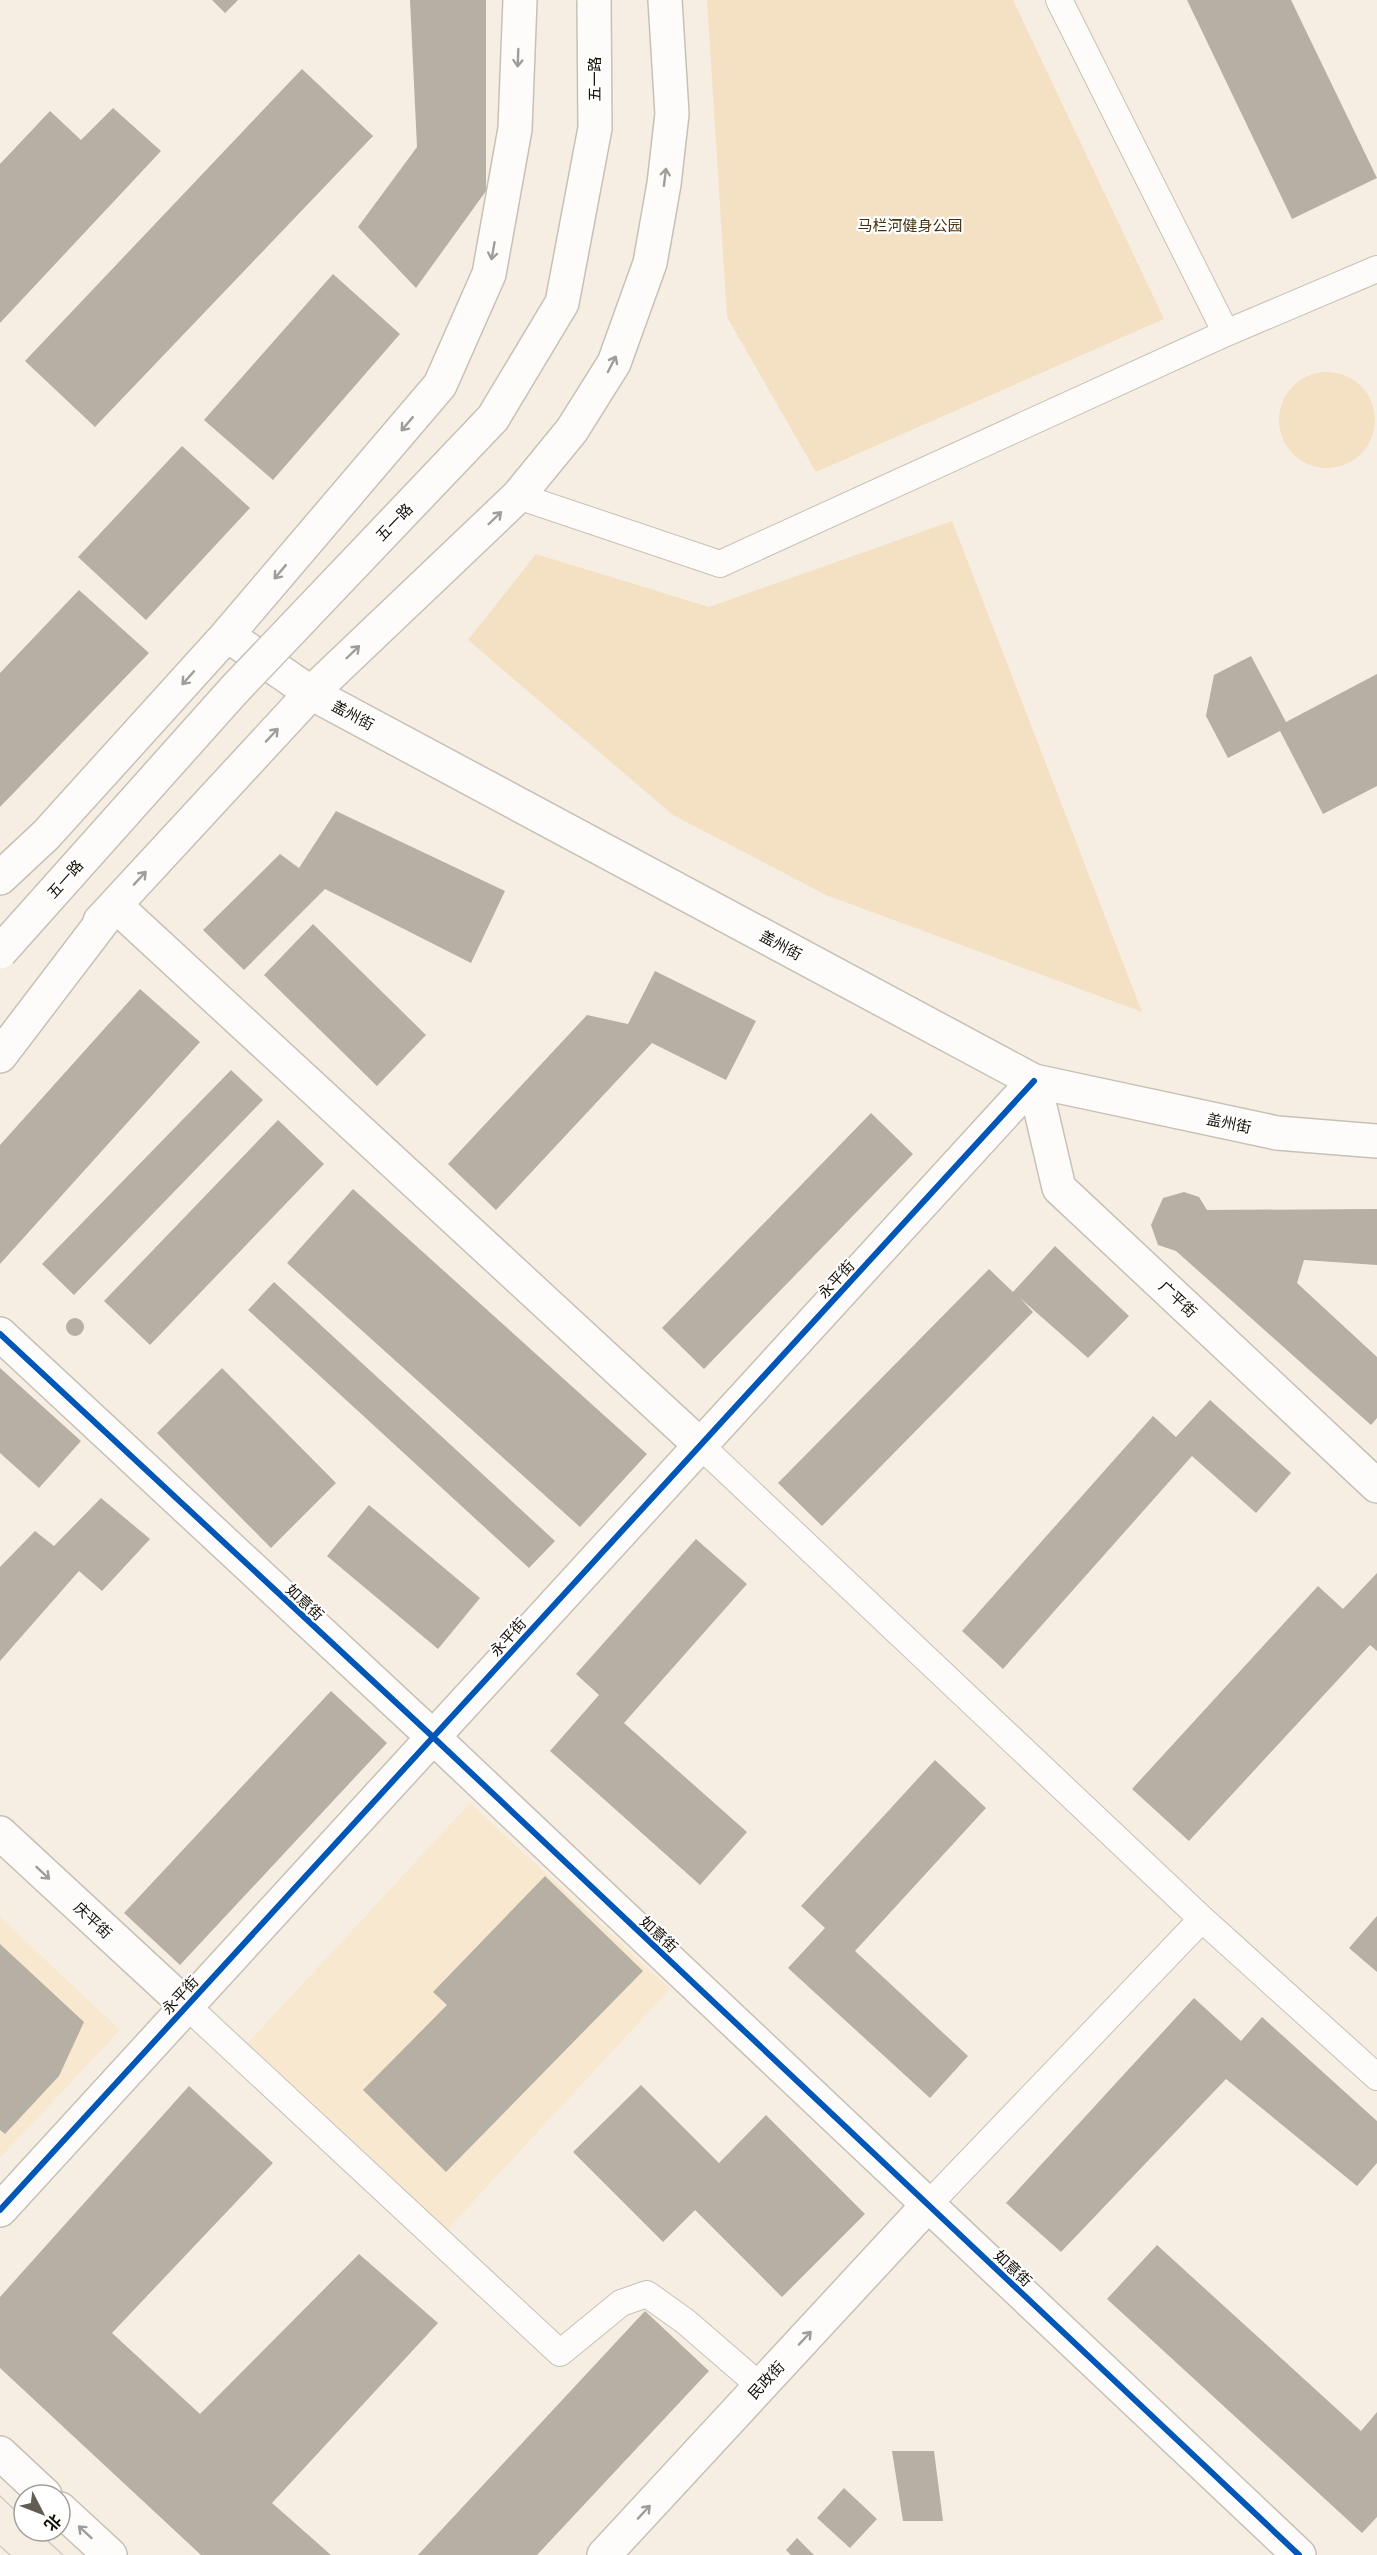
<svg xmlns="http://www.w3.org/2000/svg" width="1377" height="2555" font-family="'PT Sans','Noto Sans SC',sans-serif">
  <rect width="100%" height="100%" fill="#f6eee2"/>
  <path fill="#f8e8d0" d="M 470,1803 L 670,1989 L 446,2231 L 246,2045 Z
    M 0,1917 L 120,2030 L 0,2158 Z"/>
  <path fill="#f4e1c3" d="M 707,0 L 1013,0 L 1164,319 L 816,472 L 727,317 Z
    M1279 420a48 48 0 1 1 96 0a48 48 0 1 1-96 0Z
    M 952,521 L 1142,1012 L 826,895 L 673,815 L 468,640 L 536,554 L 709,607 Z"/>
  <path fill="#b6afa4" d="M 212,0 L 238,0 L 225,13 Z
    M 410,0 L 486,0 L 486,191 L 416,288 L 358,227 L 417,147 Z
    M 1187,0 L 1291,0 L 1377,178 L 1292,219 Z
    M 302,69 L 373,136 L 95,427 L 25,361 Z
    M 113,108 L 161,151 L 0,323 L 0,164 L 50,111 L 81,140 Z
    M 333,274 L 400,334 L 273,480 L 204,420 Z
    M 182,446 L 250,508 L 146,620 L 78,557 Z
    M 79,590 L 149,653 L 0,807 L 0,673 Z
    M 1251,656 L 1286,722 L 1377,674 L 1377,786 L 1323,814 L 1280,731 L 1228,758 L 1206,716 L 1214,675 Z
    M 336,811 L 505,891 L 471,963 L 325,889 L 244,970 L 203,930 L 280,854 L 299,868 Z
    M 313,924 L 426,1035 L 377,1086 L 264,975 Z
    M 655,971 L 756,1021 L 726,1080 L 652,1043 L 496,1210 L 448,1164 L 587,1015 L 628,1024 Z
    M 140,989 L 200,1042 L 0,1264 L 0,1145 Z
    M 231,1070 L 263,1100 L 74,1295 L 42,1264 Z
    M 871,1113 L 913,1154 L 704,1369 L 662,1328 Z
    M 278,1120 L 324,1164 L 150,1345 L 104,1301 Z
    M 353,1189 L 647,1454 L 580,1527 L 287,1263 Z
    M 1184,1192 L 1199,1197 L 1207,1210 L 1377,1209 L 1377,1265 L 1304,1260 L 1297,1283 L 1377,1357 L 1377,1418 L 1371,1425 L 1176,1251 L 1158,1245 L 1151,1225 L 1163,1198 Z
    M 1055,1246 L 1129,1316 L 1088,1358 L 1020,1298 L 1033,1312 L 822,1526 L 778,1483 L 989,1269 L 1013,1292 Z
    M 274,1282 L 555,1541 L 529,1568 L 248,1310 Z
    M66 1327a9 9 0 1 1 18 0a9 9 0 1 1-18 0Z
    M 0,1368 L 81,1441 L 39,1488 L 0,1453 Z
    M 222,1368 L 336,1483 L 271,1548 L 157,1433 Z
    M 1210,1400 L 1291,1473 L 1256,1513 L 1192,1456 L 1003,1669 L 962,1631 L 1153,1416 L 1176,1437 Z
    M 101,1498 L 150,1539 L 102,1591 L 79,1571 L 0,1661 L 0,1567 L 35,1531 L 54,1546 Z
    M 369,1505 L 480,1598 L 438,1649 L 327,1556 Z
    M 696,1539 L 747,1584 L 624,1723 L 747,1832 L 700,1885 L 550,1751 L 599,1695 L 576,1674 Z
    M 1377,1573 L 1377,1651 L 1370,1645 L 1189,1841 L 1132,1789 L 1318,1586 L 1343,1609 Z
    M 331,1691 L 387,1743 L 180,1965 L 124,1913 Z
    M 935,1760 L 986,1808 L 855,1951 L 968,2056 L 930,2098 L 788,1968 L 825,1928 L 801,1906 Z
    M 545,1876 L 643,1971 L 446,2172 L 363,2090 L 447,2005 L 433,1992 Z
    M 1377,1916 L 1377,1972 L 1349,1948 Z
    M 0,1944 L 84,2022 L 59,2076 L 5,2134 L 0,2130 Z
    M 1194,1998 L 1241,2041 L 1262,2017 L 1377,2121 L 1377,2163 L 1357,2186 L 1226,2079 L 1061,2252 L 1006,2203 Z
    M 641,2085 L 719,2163 L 766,2115 L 865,2214 L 782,2297 L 695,2210 L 663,2242 L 573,2152 Z
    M 189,2086 L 273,2163 L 112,2333 L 200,2414 L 359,2254 L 438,2323 L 272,2503 L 331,2555 L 201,2555 L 0,2368 L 0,2297 Z
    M 1157,2245 L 1361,2431 L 1377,2412 L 1377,2517 L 1362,2533 L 1107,2299 Z
    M 645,2311 L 709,2371 L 537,2555 L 418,2555 Z
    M 892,2451 L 934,2451 L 943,2521 L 903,2521 Z
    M 844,2488 L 877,2519 L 850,2548 L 817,2518 Z
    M 797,2538 L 814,2555 L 791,2555 L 786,2550 Z"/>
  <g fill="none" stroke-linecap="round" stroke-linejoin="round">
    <defs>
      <path id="lane" d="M 1059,0 L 1226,333
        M 518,496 L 720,564 L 1226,333 L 1377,269
        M 700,1445 L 1202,1919 L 1377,2077
        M 187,2006 L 560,2353 L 621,2303 L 647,2294 L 686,2322 L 760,2386
        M 928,2205 L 1202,1919"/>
      <path id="street" d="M 1034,1081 L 1059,1188 L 1377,1486
        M 0,1334 L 433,1737 L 1299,2555
        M 0,1833 L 187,2006
        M 0,2210 L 1034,1081
        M 604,2555 L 928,2205"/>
      <path id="secondary" d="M 227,635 L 311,693 L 1034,1081 L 1277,1133 L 1377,1141
        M 0,878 L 46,835 L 227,635 L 440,385 L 489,274 L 515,129 L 520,0
        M 100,921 L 115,905 L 700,1445
        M 0,1056 L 115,905 L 311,693 L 518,496 L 572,430 L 614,363 L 650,263 L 664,184 L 672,114 L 665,0"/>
      <path id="primary" d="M 0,2453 L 45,2495
        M 60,2509 L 110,2555"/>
    </defs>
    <use href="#lane" stroke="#c7c0b6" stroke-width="28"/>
    <use href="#street" stroke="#c7c0b6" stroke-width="36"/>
    <use href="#secondary" stroke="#c7c0b6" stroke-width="36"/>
    <use href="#primary" stroke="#c7c0b6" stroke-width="36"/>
    <use href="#lane" stroke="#fefcfb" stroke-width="26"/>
    <use href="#street" stroke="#fefcfb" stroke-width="33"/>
    <use href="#secondary" stroke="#fefcfb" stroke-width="33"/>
    <use href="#primary" stroke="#fefcfb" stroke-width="33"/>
    <path stroke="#cecbc8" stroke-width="1.5" d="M 0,2496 L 24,2519
      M 37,2531 L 63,2555
      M 0,2546 L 10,2555"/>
    <defs>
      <path id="secondary-bridge" d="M 0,952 L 234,690 L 493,418 L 562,303 L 595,128 L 594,0"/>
    </defs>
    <use href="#secondary-bridge" stroke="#c7c0b6" stroke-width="36" stroke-linecap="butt"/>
    <use href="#secondary-bridge" stroke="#fefcfb" stroke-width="33"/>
    <defs>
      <path id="cycleway" d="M 0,1334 L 433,1737 L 1299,2555
        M 0,2210 L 1034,1081"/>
    </defs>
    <use href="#cycleway" stroke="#fff" stroke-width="10"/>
    <use href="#cycleway" stroke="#0057b8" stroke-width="6"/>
  </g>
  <defs><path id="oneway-shaft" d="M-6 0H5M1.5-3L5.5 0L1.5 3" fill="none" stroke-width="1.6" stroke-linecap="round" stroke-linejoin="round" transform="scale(1.5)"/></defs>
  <g stroke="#a09d99">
    <use href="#oneway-shaft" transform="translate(518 58) rotate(92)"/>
    <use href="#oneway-shaft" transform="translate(665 177) rotate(-83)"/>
    <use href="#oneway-shaft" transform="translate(493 251) rotate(100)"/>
    <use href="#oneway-shaft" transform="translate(612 364) rotate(-63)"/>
    <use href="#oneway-shaft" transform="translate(407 424) rotate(130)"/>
    <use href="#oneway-shaft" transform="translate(495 518) rotate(-44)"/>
    <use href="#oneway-shaft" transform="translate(280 572) rotate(130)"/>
    <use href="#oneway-shaft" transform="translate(353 652) rotate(-44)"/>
    <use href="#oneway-shaft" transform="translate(188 678) rotate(132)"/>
    <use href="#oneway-shaft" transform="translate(272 735) rotate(-47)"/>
    <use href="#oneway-shaft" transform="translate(140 878) rotate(-47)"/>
    <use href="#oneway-shaft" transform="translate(43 1873) rotate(43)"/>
    <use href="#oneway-shaft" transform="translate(805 2338) rotate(-47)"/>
    <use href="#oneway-shaft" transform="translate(644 2512) rotate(-47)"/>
    <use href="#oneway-shaft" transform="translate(85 2532) rotate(-137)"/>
  </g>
  <g text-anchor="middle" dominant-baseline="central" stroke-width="4.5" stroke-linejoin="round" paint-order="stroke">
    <g font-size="15" fill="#140e06" stroke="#fff">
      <text transform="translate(594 79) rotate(-90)">五一路</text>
      <text transform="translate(394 522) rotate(-46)">五一路</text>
      <text transform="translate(353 715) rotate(28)">盖州街</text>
      <text transform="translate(65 879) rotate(-48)">五一路</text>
      <text transform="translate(781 945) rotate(28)">盖州街</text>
      <text transform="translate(1229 1123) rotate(12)">盖州街</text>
      <text transform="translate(836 1279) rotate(-47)">永平街</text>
      <text transform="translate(1178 1299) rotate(43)">广平街</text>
      <text transform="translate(305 1602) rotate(43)">如意街</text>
      <text transform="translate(508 1637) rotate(-48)">永平街</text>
      <text transform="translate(93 1920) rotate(43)">庆平街</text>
      <text transform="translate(659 1934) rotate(43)">如意街</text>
      <text transform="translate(180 1995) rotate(-47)">永平街</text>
      <text transform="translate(1013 2268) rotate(43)">如意街</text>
      <text transform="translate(766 2380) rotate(-47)">民政街</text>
    </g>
    <g font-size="15" fill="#47320e" stroke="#fff">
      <text x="910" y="225">马栏河健身公园</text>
    </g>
  </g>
  <g transform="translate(42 2513) rotate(132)"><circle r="28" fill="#ffffff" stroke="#a19f9b" stroke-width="1.5"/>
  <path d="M0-4.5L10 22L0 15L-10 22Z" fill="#635c53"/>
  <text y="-9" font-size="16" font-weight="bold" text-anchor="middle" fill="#140e06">北</text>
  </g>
</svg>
